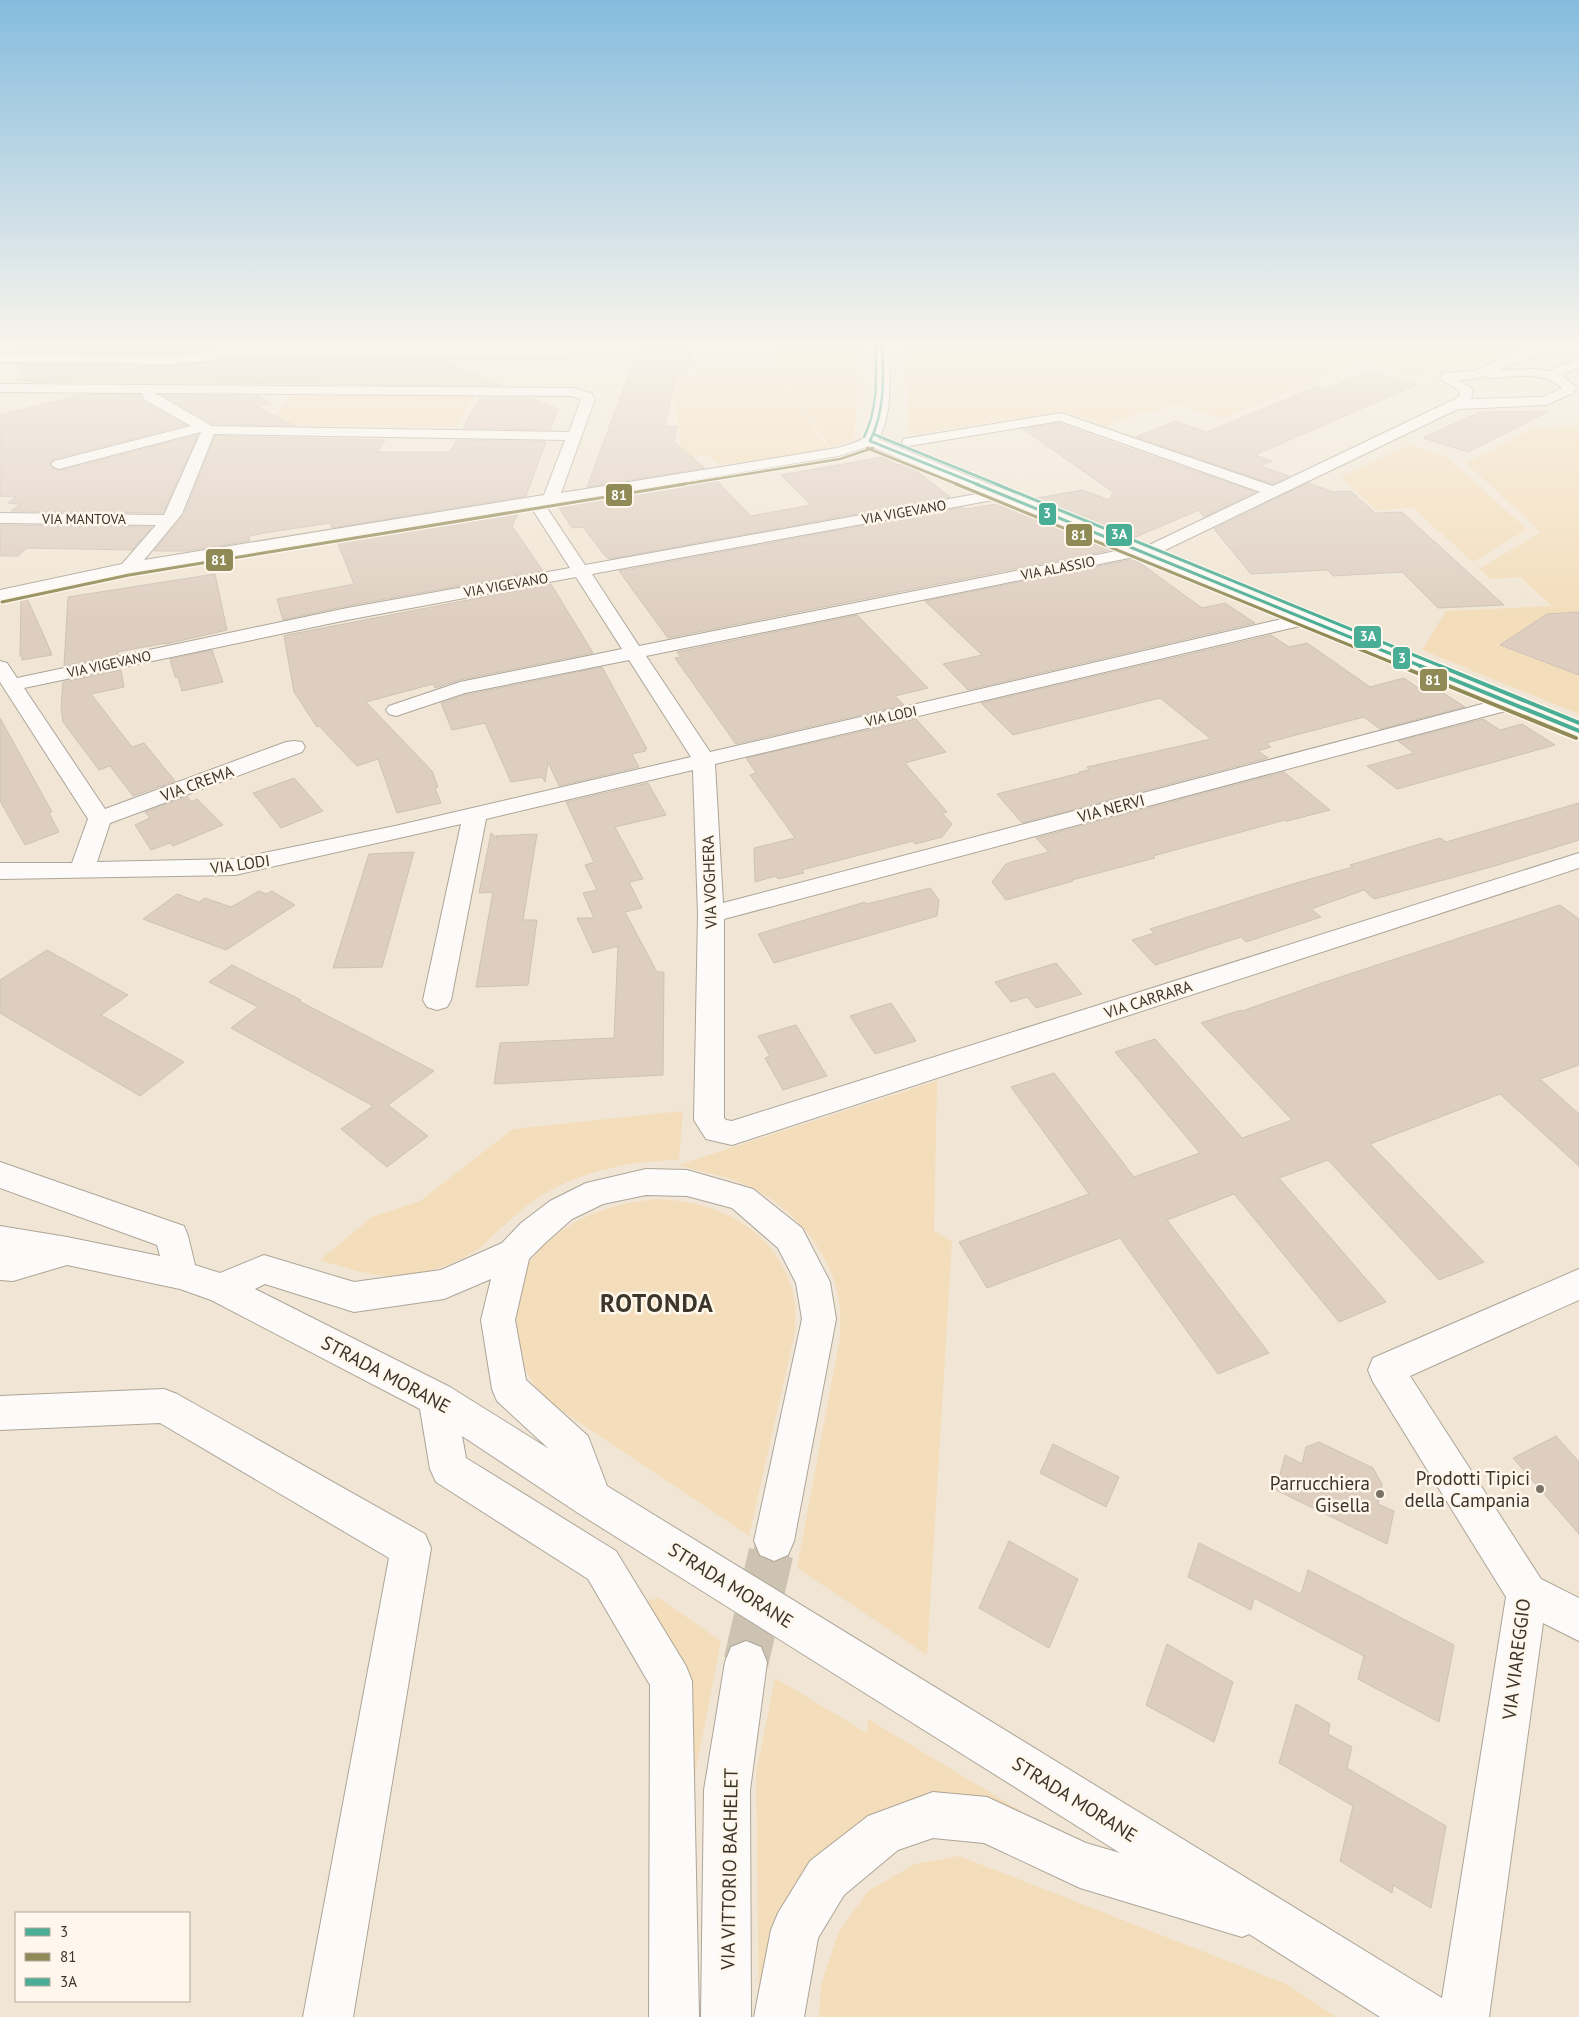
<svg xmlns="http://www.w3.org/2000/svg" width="1579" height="2017" font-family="'PT Sans',sans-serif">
  <rect width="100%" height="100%" fill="#f1e6d5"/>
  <path fill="#f3ddba" d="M 779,341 L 862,341 L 854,438 L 831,447 L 783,383 L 829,450 L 720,465 L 707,455 L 681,460 L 677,411 L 664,380 L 695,377 L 696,368 L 771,368 Z
    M 906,341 L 1537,341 L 1475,367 L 1439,369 L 1416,377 L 1361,361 L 1223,419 L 1176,404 L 1150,413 L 1144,411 L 1105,426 L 1064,411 L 909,435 Z
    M 294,394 L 475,396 L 456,427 L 266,425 Z
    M 1579,426 L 1579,714 L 1422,650 L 1446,611 L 1552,606 L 1520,577 L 1491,579 L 1479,569 L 1541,532 L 1466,463 L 1536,427 Z
    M 1409,445 L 1445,456 L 1527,529 L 1473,562 L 1413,508 L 1376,510 L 1341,477 Z
    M 937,1081 L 934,1231 L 952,1242 L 927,1655 L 797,1568 L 840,1337 C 840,1328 841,1319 840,1310 C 836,1256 795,1208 748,1186 C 727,1176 701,1172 678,1165 Z
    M 683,1111 L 679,1160 C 631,1161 585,1170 544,1194 C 520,1208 502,1228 482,1246 C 471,1255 456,1262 442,1267 C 394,1285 367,1274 320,1260 L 372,1217 L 420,1201 L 513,1129 Z
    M 659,1199 C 709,1202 756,1219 782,1265 C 788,1277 794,1291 795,1305 C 796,1314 795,1323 795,1332 L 749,1536 L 546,1400 C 521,1371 509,1338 520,1300 L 511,1297 C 535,1232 594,1204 659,1199 Z
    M 659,1598 L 721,1641 L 694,1780 L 688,1723 L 642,1607 L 649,1600 Z
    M 775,1678 L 867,1733 L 868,1719 L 1021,1811 L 989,1800 L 906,1802 L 759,2008 L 756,1774 Z
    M 959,1856 L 1286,1984 L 1336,2017 L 819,2017 L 821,1985 L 839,1931 L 868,1891 L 915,1864 Z"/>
  <path fill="#decec0" stroke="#cdc2b7" d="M 20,341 L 230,341 L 222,347 L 207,351 L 173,354 L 20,352 Z
    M 249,341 L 445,341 L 444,342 L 453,342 L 450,346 L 245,346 Z
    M 641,341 L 688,341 L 694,364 L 688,364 L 685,377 L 676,378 L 665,426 L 677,426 L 674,442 L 705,468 L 587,487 Z
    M 227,358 L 442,358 L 441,360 L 502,386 L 14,381 L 20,378 L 20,364 L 173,366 L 207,363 Z
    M 1369,371 L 1416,385 L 1255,455 L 1272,461 L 1261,466 L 1289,476 L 1273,484 L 1136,437 L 1175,421 L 1207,432 L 1318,386 L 1327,389 Z
    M 84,394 L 140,395 L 144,402 L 186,425 L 54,459 L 49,464 L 58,471 L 198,435 L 163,513 L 11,511 L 20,504 L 8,503 L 16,497 L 0,496 L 0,415 Z
    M 162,395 L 258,396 L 271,403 L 258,407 L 295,426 L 213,424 Z
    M 480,397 L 530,398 L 558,409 L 550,430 L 463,428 Z
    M 1549,411 L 1468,452 L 1423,438 L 1479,412 Z
    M 1059,423 L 1116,444 L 1255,492 L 1204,517 L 1199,510 L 1131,539 L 1030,499 L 1083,490 L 1109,500 L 1113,492 L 1023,429 Z
    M 215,436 L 385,440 L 377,452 L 450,452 L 457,440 L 546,442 L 526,496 L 332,528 L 330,523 L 264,533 L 249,536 L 250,541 L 187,551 L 154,551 L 184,515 Z
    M 883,457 L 897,465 L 906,463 L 950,497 L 610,559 L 606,557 L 583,527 L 572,528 L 558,506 L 715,479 L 751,516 L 811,505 L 781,475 Z
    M 1308,483 L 1333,492 L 1351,491 L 1375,513 L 1402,512 L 1504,605 L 1438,608 L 1402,572 L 1333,576 L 1328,570 L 1251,574 L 1214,529 Z
    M 1003,503 L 1115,549 L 668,638 L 619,571 L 964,507 L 966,509 Z
    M 519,511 L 512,526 L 543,571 L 347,606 L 283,620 L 277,599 L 354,584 L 337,541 Z
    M 0,525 L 152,527 L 132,550 L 27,548 L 18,556 L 0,556 Z
    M 1129,560 L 1136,560 L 1202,608 L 1225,603 L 1255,623 L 968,690 L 943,664 L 982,655 L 925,601 Z
    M 215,574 L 227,630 L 166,644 L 166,643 L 117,652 L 118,655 L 64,666 L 68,597 Z
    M 551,584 L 593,653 L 460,680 L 435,688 L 433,684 L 366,702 L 432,771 L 438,787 L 435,788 L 441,803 L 397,813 L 378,759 L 357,766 L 319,726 L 317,727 L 294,692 L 284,636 L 287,635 Z
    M 26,596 L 47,643 L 52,655 L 22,660 L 22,656 L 20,656 L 21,597 Z
    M 1579,612 L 1579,675 L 1500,645 L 1547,614 Z
    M 857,615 L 928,688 L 895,696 L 904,705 L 736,744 L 675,658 L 681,657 L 677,652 Z
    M 1271,635 L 1289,647 L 1307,643 L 1370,687 L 1404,678 L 1421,690 L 1434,687 L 1465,707 L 1380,729 L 1364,717 L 1266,743 L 1271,747 L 1258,751 L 1268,758 L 1022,823 L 997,794 L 1080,773 L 1079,772 L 1089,770 L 1087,767 L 1211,739 L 1160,698 L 1013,735 L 981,703 Z
    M 212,650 L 223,682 L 182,691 L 178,677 L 175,677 L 170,659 Z
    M 602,667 L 647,749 L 644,749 L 646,751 L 632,754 L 639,767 L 559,786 L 548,762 L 545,782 L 542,777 L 511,782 L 485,723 L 452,730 L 441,703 L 465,695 Z
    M 121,670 L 124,687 L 91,694 L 132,747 L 144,743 L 175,781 L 133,796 L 110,766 L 99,770 L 63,722 L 61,707 L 63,682 Z
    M 0,718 L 52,812 L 49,813 L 59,832 L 25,845 L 0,801 Z
    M 916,719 L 946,752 L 905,763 L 947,812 L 942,813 L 952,824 L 942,837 L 915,844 L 913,841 L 802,870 L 804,873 L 778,879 L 776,876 L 755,882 L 754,848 L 795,838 L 750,775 L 756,773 L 746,758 Z
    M 1483,719 L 1500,730 L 1522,724 L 1555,745 L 1397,789 L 1367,766 L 1414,753 L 1398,741 Z
    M 1284,772 L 1330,810 L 1287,821 L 1285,820 L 1153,856 L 1155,858 L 1072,880 L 1073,881 L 1006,900 L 992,882 L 1005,865 L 1011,862 L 1049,852 L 1036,838 Z
    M 294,778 L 323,811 L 281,828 L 253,793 Z
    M 648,783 L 666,815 L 615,827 L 643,879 L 629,882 L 642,908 L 625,912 L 657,972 L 664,972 L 663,1075 L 494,1084 L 500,1043 L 614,1038 L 618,946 L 593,953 L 577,918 L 594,918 L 583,893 L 597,890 L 585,865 L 594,862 L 566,802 Z
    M 187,796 L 191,802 L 197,799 L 223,825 L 173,846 L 170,843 L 151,850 L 135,825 L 150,818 L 145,812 Z
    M 1579,803 L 1579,840 L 1498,865 L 1374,899 L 1364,890 L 1311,909 L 1321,917 L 1246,942 L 1241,937 L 1155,965 L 1132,940 L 1154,933 L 1150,929 L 1296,883 L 1353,867 L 1350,865 L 1440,838 L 1446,842 Z
    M 491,833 L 498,839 L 496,836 L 537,834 L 523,920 L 537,920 L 528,985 L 476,987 L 493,892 L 479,893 Z
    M 414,852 L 382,967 L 333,968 L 369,854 Z
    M 930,888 L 939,900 L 937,916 L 774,963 L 758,934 L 865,902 L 867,904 Z
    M 259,891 L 266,894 L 272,891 L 295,905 L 226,950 L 143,919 L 177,894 L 199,902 L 205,898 L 231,907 Z
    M 1560,905 L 1579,919 L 1579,1065 L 1540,1079 L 1579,1114 L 1579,1166 L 1500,1094 L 1370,1144 L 1484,1262 L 1439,1280 L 1328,1160 L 1279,1178 L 1386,1302 L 1339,1322 L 1234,1194 L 1167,1220 L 1269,1353 L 1218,1374 L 1120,1238 L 987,1288 L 959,1242 L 1089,1194 L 1011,1087 L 1054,1073 L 1134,1177 L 1200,1153 L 1115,1052 L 1155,1039 L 1242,1138 L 1292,1120 L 1201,1023 L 1241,1010 L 1242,1011 L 1322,983 Z
    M 47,950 L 128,995 L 101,1015 L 184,1062 L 140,1096 L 0,1013 L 0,980 Z
    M 1056,963 L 1082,994 L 1036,1008 L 1027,997 L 1011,1002 L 995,982 Z
    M 232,965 L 301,1000 L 299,1001 L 434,1071 L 388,1105 L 428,1136 L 387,1167 L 341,1129 L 373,1106 L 231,1028 L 258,1007 L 209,982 Z
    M 891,1003 L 916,1041 L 875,1054 L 850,1016 Z
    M 796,1025 L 827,1076 L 783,1090 L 765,1058 L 770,1056 L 758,1036 Z
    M 1556,1436 L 1579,1462 L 1579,1534 L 1513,1458 Z
    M 1319,1442 L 1373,1468 L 1382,1484 L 1378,1504 L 1394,1511 L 1387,1544 L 1276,1490 L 1285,1455 L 1302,1464 L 1306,1447 Z
    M 1053,1444 L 1119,1477 L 1106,1507 L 1040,1473 Z
    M 1009,1541 L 1078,1579 L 1049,1648 L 979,1608 Z
    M 1199,1543 L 1301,1594 L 1308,1570 L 1454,1645 L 1439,1722 L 1358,1679 L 1364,1656 L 1254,1598 L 1251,1610 L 1188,1577 Z
    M 1167,1644 L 1233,1682 L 1214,1742 L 1146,1705 Z
    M 1296,1704 L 1330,1724 L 1328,1734 L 1352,1747 L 1347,1768 L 1446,1826 L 1431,1908 L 1393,1885 L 1392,1893 L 1340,1861 L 1353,1806 L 1279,1763 Z"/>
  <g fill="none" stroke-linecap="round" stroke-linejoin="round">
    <path stroke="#cdc3b3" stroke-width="36" stroke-dasharray="36 18" stroke-linecap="butt" d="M 771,1554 L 774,1541"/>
    <path stroke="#cdc3b3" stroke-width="45" stroke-dasharray="45 22" stroke-linecap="butt" d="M 746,1662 L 771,1553"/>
    <defs>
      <path id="minor" d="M 233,341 L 247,341 L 240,348 L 558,348 L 581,345 L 582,341 L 594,341 L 594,345 L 589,351 L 558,356 L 227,356 L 207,361 L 173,364 L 0,362 L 0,354 L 173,356 L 207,353 L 223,349 Z
        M 876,341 L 888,341 C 889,369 894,415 878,439 L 1145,547 L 1260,492 L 1060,421 L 909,446 L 904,445 L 902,442 L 904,439 L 909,438 L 1061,413 L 1273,486 L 1455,399 L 1459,396 L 1460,391 L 1440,379 L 1442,373 L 1474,371 L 1545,341 L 1561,341 L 1559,344 L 1499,370 L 1532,369 L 1549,371 L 1579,358 L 1579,367 L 1561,375 L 1576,387 L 1573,393 L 1546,405 L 1458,409 L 1159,553 L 1579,723 L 1579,737 L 1509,710 L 724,919 L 724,1118 L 726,1120 L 732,1121 L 1579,853 L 1579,868 L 732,1145 L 706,1139 L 694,1120 L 698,914 L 693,770 L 486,819 L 451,1000 L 447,1007 L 437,1010 L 427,1007 L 423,1000 L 461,824 L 235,875 L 0,879 L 0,863 L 72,863 L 88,819 L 0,682 L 0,661 L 7,663 L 17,678 L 347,608 L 570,568 L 531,507 L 128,573 L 0,600 L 0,590 L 122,564 L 156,525 L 0,523 L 0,513 L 164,515 L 201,432 L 59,469 L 54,467 L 51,464 L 54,461 L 191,426 L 145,400 L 141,393 L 0,392 L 0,384 L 572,388 L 591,393 L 595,399 L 561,493 L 837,448 C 846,445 859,443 866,436 C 878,423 875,360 876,341 ZM 1484,376 L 1489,378 C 1513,377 1543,370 1562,388 L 1543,397 L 1471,399 L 1473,389 L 1458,380 L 1476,379 ZM 155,393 L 571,396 L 581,399 L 569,432 L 212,426 ZM 214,434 L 565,440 L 544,495 L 144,560 L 182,514 ZM 870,446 L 982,493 L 585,565 L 545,505 L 839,456 ZM 998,499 L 1121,550 L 639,646 L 592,574 ZM 1129,558 L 1141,558 L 1286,618 L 710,752 L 646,656 ZM 576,577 L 622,649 L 460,682 L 389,706 L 386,710 L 389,714 L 396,716 L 465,693 L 629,660 L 691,757 L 395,826 L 235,859 L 97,862 L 110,823 L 302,752 L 305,747 L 302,742 L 294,741 L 286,742 L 105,809 L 24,688 L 347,620 ZM 1304,625 L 1490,702 L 723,903 L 715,764 Z
        M 0,1162 L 184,1226 L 188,1236 L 195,1265 L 220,1273 L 264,1255 L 354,1282 L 441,1270 L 502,1243 L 521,1223 L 550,1201 L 586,1183 L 646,1169 L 687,1170 L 753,1189 L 802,1228 L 830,1282 L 836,1319 L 794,1541 L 788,1555 L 774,1561 L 760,1555 L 754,1541 L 802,1319 L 796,1283 L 778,1248 L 732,1208 L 687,1196 L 646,1195 L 603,1204 L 572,1219 L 545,1243 L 529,1259 L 515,1320 L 526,1380 L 588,1436 L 607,1486 L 1442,1998 L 1506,1597 L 1373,1382 L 1368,1370 L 1373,1358 L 1579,1269 L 1579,1300 L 1410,1376 L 1541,1579 L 1579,1598 L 1579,1641 L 1543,1623 L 1489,2017 L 1380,2017 L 1249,1934 L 1242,1937 L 1080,1888 L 984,1843 L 933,1838 L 898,1850 L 844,1895 L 818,1938 L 804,2017 L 754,2017 L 771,1930 L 778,1913 L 810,1861 L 868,1816 L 933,1792 L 987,1797 L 1086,1843 L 1120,1853 L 578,1513 L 462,1436 L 466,1458 L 616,1551 L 686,1666 L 692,1681 L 699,2017 L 649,2017 L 650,1685 L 588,1579 L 436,1482 L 430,1469 L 420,1409 L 211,1300 L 180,1289 L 67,1265 L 13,1281 L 0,1280 L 0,1226 L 67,1237 L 160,1256 L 157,1245 L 0,1188 ZM 491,1279 L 481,1320 L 492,1389 L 497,1401 L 549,1449 L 450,1387 L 255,1289 L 265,1284 L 354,1312 L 444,1299 Z
        M 164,1389 L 177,1394 L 425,1534 L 431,1548 L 353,2017 L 303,2017 L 389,1558 L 160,1423 L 0,1430 L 0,1396 Z
        M 746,1641 L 761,1647 L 767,1662 L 750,1790 L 751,2017 L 701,2017 L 704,1790 L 725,1662 L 731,1647 Z"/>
    </defs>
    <use href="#minor" stroke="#ada598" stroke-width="2"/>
    <use href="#minor" fill="#fdfbf9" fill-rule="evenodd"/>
    <defs>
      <path id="bus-1-far2" d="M 870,441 L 979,485
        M 870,441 C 886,409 883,376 882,341"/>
      <path id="bus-1-far1" d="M 976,484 L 1423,667"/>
      <path id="bus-1" d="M 1420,666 L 1579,731"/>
      <path id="bus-2-far2" d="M 867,448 L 959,485
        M 678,485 L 840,459 L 873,448"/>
      <path id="bus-2-far1" d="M 956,484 L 1403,667
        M 2,602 L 129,575 L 685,484"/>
      <path id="bus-2" d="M 1400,666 L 1576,738"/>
      <path id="bus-3-far2" d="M 873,434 L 999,485
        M 864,437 C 879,407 876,374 875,341"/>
      <path id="bus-3-far1" d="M 996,484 L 1443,667"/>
      <path id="bus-3" d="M 1440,666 L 1579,723"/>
    </defs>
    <use href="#bus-1-far2" stroke="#fff7eb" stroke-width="4.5"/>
    <use href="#bus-1-far1" stroke="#fff7eb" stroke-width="5.5"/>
    <use href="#bus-1" stroke="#fff7eb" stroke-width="7"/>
    <use href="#bus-2-far2" stroke="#fff7eb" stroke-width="4.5"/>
    <use href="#bus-2-far1" stroke="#fff7eb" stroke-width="5.5"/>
    <use href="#bus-2" stroke="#fff7eb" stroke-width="7"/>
    <use href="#bus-3-far2" stroke="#fff7eb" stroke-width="4.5"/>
    <use href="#bus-3-far1" stroke="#fff7eb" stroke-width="5.5"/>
    <use href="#bus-3" stroke="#fff7eb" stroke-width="7"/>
    <use href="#bus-1-far2" stroke="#4aad96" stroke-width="2.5"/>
    <use href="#bus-1-far1" stroke="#4aad96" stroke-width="3"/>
    <use href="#bus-1" stroke="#4aad96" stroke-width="4"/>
    <use href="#bus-2-far2" stroke="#908b56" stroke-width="2.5"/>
    <use href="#bus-2-far1" stroke="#908b56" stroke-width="3"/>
    <use href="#bus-2" stroke="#908b56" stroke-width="4"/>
    <use href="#bus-3-far2" stroke="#4aad96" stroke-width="2.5"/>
    <use href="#bus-3-far1" stroke="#4aad96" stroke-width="3"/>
    <use href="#bus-3" stroke="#4aad96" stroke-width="4"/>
  </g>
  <linearGradient id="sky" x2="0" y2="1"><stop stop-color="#85bcde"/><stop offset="0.55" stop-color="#f9f4ec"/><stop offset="1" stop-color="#f9f4ec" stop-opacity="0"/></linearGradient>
  <rect width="1579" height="623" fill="url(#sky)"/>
  <g fill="#7b7365" stroke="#fff7eb" stroke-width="2">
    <circle cx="1540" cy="1489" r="5"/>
    <circle cx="1380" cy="1494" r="5"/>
  </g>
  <g text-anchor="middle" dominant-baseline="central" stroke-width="5" stroke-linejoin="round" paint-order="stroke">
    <g font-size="14" fill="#3c3529" stroke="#fff7eb">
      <text transform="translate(904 512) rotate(-10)">VIA VIGEVANO</text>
      <text x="84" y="519">VIA MANTOVA</text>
      <text transform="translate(1058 568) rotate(-11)">VIA ALASSIO</text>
      <text transform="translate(506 585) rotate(-10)">VIA VIGEVANO</text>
      <text transform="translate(109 664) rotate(-12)">VIA VIGEVANO</text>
      <text transform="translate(891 716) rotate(-13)">VIA LODI</text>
    </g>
    <g font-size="16" fill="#3c3529" stroke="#fff7eb">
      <text transform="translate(197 783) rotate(-20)">VIA CREMA</text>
      <text transform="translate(1111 808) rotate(-15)">VIA NERVI</text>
      <text transform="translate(240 864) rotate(-8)">VIA LODI</text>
      <text transform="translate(709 882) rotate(-92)">VIA VOGHERA</text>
      <text transform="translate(1148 999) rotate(-18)">VIA CARRARA</text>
    </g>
    <g font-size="19" fill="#3c3529" stroke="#fff7eb">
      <text transform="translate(386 1374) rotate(28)">STRADA MORANE</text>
      <text transform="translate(731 1585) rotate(32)">STRADA MORANE</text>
      <text transform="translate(1516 1659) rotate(-83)">VIA VIAREGGIO</text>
      <text transform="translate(1075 1799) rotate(32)">STRADA MORANE</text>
      <text transform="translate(729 1869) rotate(-89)">VIA VITTORIO BACHELET</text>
    </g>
    <g font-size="19" fill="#3c3529" stroke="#fff7eb" text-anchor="end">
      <text x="1530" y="1478">Prodotti Tipici<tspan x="1530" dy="22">della Campania</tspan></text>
      <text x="1370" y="1483">Parrucchiera<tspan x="1370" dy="22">Gisella</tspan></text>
    </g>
    <g font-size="25" font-weight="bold" letter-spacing="1" fill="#3c3529" stroke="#fff7eb">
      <text x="657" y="1303">ROTONDA</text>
    </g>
  </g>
  <g stroke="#fff7eb" stroke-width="2">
    <rect x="605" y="483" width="28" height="24" rx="5" fill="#908b56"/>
    <rect x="1038" y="502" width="19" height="24" rx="5" fill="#4aad96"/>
    <rect x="1105" y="523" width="28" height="24" rx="5" fill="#4aad96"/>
    <rect x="1065" y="523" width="28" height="24" rx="5" fill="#908b56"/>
    <rect x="205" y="548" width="29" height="24" rx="5" fill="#908b56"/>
    <rect x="1353" y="625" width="29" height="24" rx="5" fill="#4aad96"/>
    <rect x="1392" y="646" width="19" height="24" rx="5" fill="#4aad96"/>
    <rect x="1419" y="668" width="29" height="24" rx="5" fill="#908b56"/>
  </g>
  <g font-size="14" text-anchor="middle" font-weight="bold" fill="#fff">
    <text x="619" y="500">81</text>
    <text x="1047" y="518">3</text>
    <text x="1119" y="539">3A</text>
    <text x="1079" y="540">81</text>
    <text x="219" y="565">81</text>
    <text x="1368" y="641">3A</text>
    <text x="1402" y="663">3</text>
    <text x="1433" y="685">81</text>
  </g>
  <rect x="15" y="1912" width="175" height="90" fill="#fff7eb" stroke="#b1a99d"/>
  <rect x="25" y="1928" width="25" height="8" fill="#4aad96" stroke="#b1a99d"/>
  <text x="60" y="1937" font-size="15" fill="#3c3529">3</text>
  <rect x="25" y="1953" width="25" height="8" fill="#908b56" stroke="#b1a99d"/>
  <text x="60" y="1962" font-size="15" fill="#3c3529">81</text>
  <rect x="25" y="1978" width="25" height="8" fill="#4aad96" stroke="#b1a99d"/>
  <text x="60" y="1987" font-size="15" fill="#3c3529">3A</text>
</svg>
